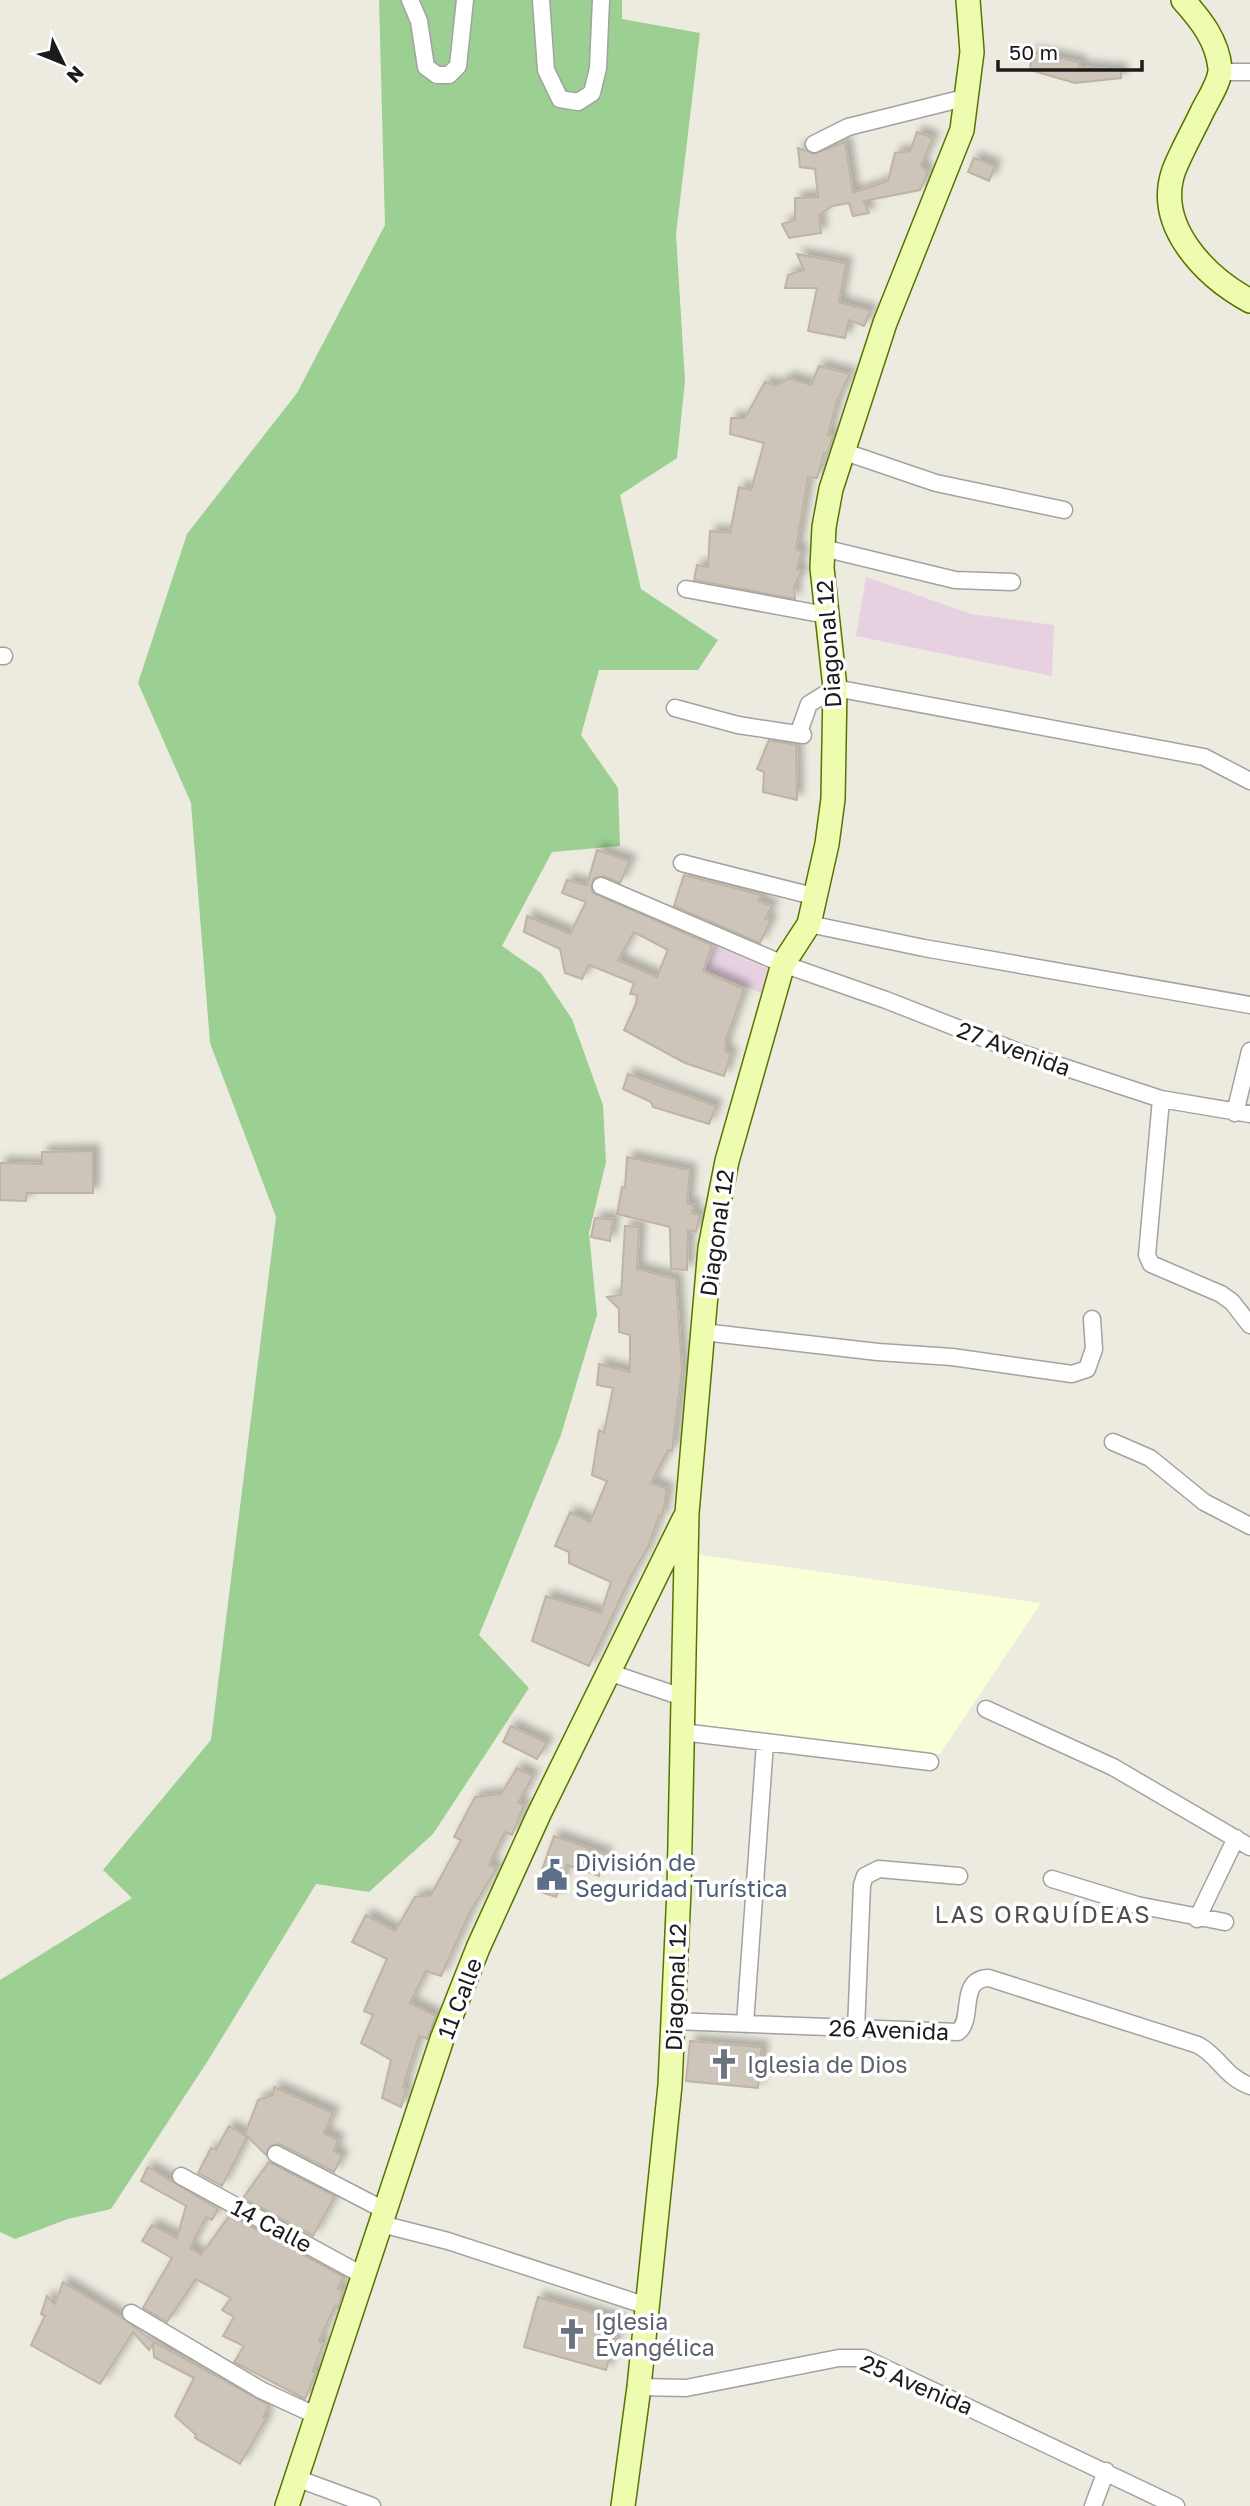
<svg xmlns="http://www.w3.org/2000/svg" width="1250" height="2506" font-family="'Golos Text',sans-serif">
  <defs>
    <filter id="shadow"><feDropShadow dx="6" dy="-6" stdDeviation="3.5" flood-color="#0004"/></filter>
  </defs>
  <rect width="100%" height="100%" fill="#edebe0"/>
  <path fill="#e7d1e0" d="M 866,577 L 971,614 L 1054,625 L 1052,676 L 856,636 Z
    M 715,946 L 771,970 L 763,994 L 705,970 Z"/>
  <path fill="#f9ffd7" d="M 694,1554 L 1041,1603 L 940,1754 L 695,1728 Z"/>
  <path fill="#9ccf92" d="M 379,0 L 622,0 L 622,19 L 700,33 L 676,234 L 685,381 L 677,458 L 620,495 L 641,589 L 718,640 L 698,670 L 599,670 L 581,735 L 618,788 L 620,846 L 552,852 L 502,946 L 541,973 L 572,1019 L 603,1105 L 606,1162 L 589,1233 L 597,1315 L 561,1435 L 479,1635 L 529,1688 L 433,1834 L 369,1892 L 316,1884 L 209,2059 L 111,2209 L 68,2219 L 15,2239 L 0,2232 L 0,1980 L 132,1898 L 103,1870 L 211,1740 L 276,1217 L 210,1043 L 191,803 L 138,683 L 187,534 L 297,393 L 385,225 Z"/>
  <path fill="#cdc5b9" stroke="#bfb3a2" stroke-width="2" fill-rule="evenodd" filter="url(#shadow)" d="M 1032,52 L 1080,62 L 1079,67 L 1121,70 L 1121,78 L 1075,83 L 1030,70 Z
    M 917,132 L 933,138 L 921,165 L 928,173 L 920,190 L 864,201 L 869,213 L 853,216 L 849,203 L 832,206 L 819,215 L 821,233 L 789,238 L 782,224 L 795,220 L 795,198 L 818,197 L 815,169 L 800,167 L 798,148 L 814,154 L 845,142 L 853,193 L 888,181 L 895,153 L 910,151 Z
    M 974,158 L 995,166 L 989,181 L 968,172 Z
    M 797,254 L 846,263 L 839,302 L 871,311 L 864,326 L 849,320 L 845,338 L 808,331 L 817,288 L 785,288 L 788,275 L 804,270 Z
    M 819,366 L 850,374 L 837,401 L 828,435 L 833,436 L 827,454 L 824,453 L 817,478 L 808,477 L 796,550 L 802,551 L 797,569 L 802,571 L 794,587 L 795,599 L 694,580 L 697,565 L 708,567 L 710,531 L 730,533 L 739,487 L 751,490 L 764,443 L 730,434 L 731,418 L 745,418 L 765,382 L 776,386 L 789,378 L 811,385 Z
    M 769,740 L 796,745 L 797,800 L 763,792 L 764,772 L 757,769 Z
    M 597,850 L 630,861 L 620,883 L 604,876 L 594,878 L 591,887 L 593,893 L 712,945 L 703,971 L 744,989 L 726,1040 L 725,1051 L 731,1054 L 724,1076 L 685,1063 L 624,1030 L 636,1004 L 637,995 L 630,994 L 634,983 L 589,965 L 582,979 L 565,973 L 560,949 L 524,932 L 527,916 L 570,934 L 586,902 L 562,893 L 567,880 L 587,885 ZM 634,932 L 668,950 L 657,977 L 618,960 Z
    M 684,875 L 762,895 L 758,901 L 772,906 L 765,919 L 771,920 L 760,943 L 674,906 Z
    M 628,1074 L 716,1106 L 709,1124 L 653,1107 L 651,1102 L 623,1089 Z
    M 93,1151 L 93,1193 L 27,1193 L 26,1201 L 0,1200 L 0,1163 L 42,1164 L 42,1152 Z
    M 627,1157 L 690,1170 L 687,1203 L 694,1205 L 692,1213 L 700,1215 L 696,1232 L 688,1230 L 687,1270 L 671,1269 L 670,1227 L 617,1214 L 622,1187 L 625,1188 Z
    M 595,1218 L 613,1219 L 610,1241 L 591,1237 Z
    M 625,1226 L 639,1227 L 637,1269 L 676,1279 L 682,1369 L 672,1451 L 668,1450 L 651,1483 L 667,1489 L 662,1517 L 659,1516 L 648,1547 L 630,1578 L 589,1666 L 532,1641 L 546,1596 L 601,1613 L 611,1582 L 569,1563 L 569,1552 L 555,1546 L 570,1512 L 590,1522 L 607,1481 L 592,1475 L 599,1430 L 604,1433 L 613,1388 L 597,1385 L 599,1364 L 630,1372 L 630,1335 L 619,1332 L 619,1309 L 607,1297 L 621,1295 Z
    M 511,1726 L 547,1743 L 537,1759 L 503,1742 Z
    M 517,1768 L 533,1776 L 518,1803 L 524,1805 L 512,1835 L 505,1832 L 489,1865 L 497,1868 L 470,1912 L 441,1976 L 426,1971 L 410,2003 L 436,2016 L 427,2039 L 419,2036 L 403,2087 L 406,2089 L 401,2107 L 382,2098 L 391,2060 L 361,2043 L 373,2015 L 364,2011 L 387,1959 L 352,1942 L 366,1915 L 395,1931 L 415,1897 L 431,1895 L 461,1840 L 454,1837 L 475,1797 L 501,1794 Z
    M 554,1836 L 606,1854 L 599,1876 L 567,1865 L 556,1897 L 535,1890 Z
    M 690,2041 L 762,2047 L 758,2088 L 686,2081 Z
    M 274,2087 L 333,2113 L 324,2133 L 338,2140 L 334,2151 L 342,2156 L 334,2172 L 280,2144 L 270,2146 L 266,2155 L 245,2134 L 258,2100 L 273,2095 Z
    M 229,2126 L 247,2137 L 222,2186 L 198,2173 L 211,2148 L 216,2150 Z
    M 269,2162 L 335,2196 L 313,2236 L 243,2198 Z
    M 148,2167 L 218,2209 L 212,2220 L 206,2217 L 190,2248 L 201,2255 L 230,2215 L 344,2277 L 338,2289 L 343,2291 L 338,2308 L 335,2306 L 319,2341 L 323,2344 L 313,2371 L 316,2373 L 305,2399 L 234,2362 L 244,2346 L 223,2336 L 234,2317 L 222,2310 L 231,2298 L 196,2279 L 167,2322 L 143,2308 L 172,2258 L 142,2241 L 152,2225 L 177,2238 L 186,2206 L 141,2181 Z
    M 63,2282 L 121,2317 L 154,2342 L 269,2405 L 263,2418 L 266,2419 L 240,2464 L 195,2438 L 196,2435 L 175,2416 L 194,2378 L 154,2357 L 153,2344 L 149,2350 L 133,2332 L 100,2384 L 31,2345 L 45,2316 L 41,2314 L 47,2296 L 55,2304 Z
    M 538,2297 L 620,2320 L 606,2370 L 524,2347 Z"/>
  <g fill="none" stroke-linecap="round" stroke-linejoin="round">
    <defs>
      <path id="street" d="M 410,0 L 419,21 L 426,67 L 437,75 L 449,75 L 458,66 L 465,0
        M 541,0 L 546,70 L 560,99 L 578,102 L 592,93 L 598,68 L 601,0
        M 1221,72 L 1250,72
        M 814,144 L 848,127 L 968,97
        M 842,451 L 936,483 L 1064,510
        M 823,548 L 955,580 L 1012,582
        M 686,589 L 826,615
        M 0,656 L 4,656
        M 675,708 L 738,725 L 803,735 L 800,729 L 809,704 L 835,688 L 1204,757 L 1250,781
        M 682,863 L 817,897
        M 601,886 L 783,964 L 886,1000 L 1021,1053 L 1161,1099 L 1250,1114
        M 809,924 L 924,948 L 1250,1005
        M 1161,1099 L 1147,1255 L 1151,1264 L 1221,1294 L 1232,1302 L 1250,1325
        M 1235,1113 L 1250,1051
        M 703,1332 L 878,1352 L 952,1357 L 1072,1374 L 1087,1369 L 1094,1349 L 1092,1319
        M 1113,1442 L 1150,1458 L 1204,1502 L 1250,1526
        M 608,1672 L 682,1697
        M 986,1709 L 1113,1767 L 1250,1847
        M 682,1732 L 930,1762
        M 1052,1879 L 1137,1905 L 1225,1922
        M 1197,1919 L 1236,1838
        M 674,2021 L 958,2032 C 975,2019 957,1979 989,1978 L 1198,2045 C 1220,2057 1224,2076 1250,2086
        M 745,2024 L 765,1743
        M 856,2029 L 862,1885 L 865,1876 L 879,1869 L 959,1876
        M 276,2154 L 386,2211
        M 181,2176 L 364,2276
        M 381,2224 L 448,2241 L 647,2306
        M 131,2313 L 261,2390 L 317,2416
        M 639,2387 L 686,2388 L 839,2358 L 864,2358 L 1176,2506
        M 296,2478 L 372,2506
        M 1093,2506 L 1106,2471"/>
      <path id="secondary" d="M 1183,0 C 1201,20 1217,40 1220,68 C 1221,81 1207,101 1202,112 C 1193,131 1182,150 1174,170 C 1154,226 1206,277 1250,301
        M 287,2506 L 442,2039 L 478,1948 L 539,1814 L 684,1519
        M 623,2506 L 639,2387 L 670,2085 L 679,1890 L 687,1513 L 710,1248 L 727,1161 L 783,964 L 809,924 L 827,844 L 833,799 L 835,688 L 822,568 L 824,527 L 831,489 L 885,323 L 962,130 L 972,52 L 968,0"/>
    </defs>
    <use href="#street" stroke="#a2a2a2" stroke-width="19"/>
    <use href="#secondary" stroke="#577400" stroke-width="26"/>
    <use href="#street" stroke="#fff" stroke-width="16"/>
    <use href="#secondary" stroke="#edfcaf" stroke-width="23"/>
  </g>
  <defs>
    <symbol id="civic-bare" viewBox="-9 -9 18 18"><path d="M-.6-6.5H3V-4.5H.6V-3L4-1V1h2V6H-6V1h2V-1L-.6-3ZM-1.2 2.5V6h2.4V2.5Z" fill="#5c6f8a" stroke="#fff" stroke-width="2.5" paint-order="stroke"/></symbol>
    <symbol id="church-bare" viewBox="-9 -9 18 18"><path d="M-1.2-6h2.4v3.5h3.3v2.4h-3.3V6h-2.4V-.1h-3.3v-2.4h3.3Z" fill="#6b7280" stroke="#fff" stroke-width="2.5" paint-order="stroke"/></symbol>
  </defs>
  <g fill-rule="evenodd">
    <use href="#civic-bare" x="530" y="1853" width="44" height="44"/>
    <use href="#church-bare" x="702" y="2042" width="44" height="44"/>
    <use href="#church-bare" x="550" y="2312" width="44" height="44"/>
  </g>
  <g text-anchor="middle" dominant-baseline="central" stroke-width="7" stroke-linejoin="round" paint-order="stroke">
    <g font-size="23" fill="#1b1b1b" stroke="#fff">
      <text transform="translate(828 644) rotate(-94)">Diagonal 12</text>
      <text transform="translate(1014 1048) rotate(20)">27 Avenida</text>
      <text transform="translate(716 1233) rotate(-82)">Diagonal 12</text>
      <text transform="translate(675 1987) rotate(-88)">Diagonal 12</text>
      <text transform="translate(459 1998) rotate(-69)">11 Calle</text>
      <text transform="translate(889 2029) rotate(2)">26 Avenida</text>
      <text transform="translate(272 2225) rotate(28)">14 Calle</text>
      <text transform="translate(917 2384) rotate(23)">25 Avenida</text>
    </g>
    <g font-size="23" fill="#4e5e75" stroke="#fff" text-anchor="start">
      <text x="575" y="1862">División de<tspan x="575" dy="26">Seguridad Turística</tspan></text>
    </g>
    <g font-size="23" fill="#5b616d" stroke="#fff" text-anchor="start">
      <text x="747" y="2064">Iglesia de Dios</text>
      <text x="595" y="2321">Iglesia<tspan x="595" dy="26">Evangélica</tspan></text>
    </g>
    <g font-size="24" letter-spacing="2" fill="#4e4e4e" stroke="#fff">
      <text x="1043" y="1913">LAS ORQUÍDEAS</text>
    </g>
  </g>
  <g transform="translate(63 63) rotate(133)" stroke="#ffffff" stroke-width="5" paint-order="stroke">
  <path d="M0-5L12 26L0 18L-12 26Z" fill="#1b1b1b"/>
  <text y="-10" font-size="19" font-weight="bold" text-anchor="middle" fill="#1b1b1b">N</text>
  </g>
  <path d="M998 60v10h144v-10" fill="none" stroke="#1b1b1b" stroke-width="3.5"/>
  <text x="1009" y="60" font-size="21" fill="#1b1b1b" stroke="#ffffff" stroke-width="5" paint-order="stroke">50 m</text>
</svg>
